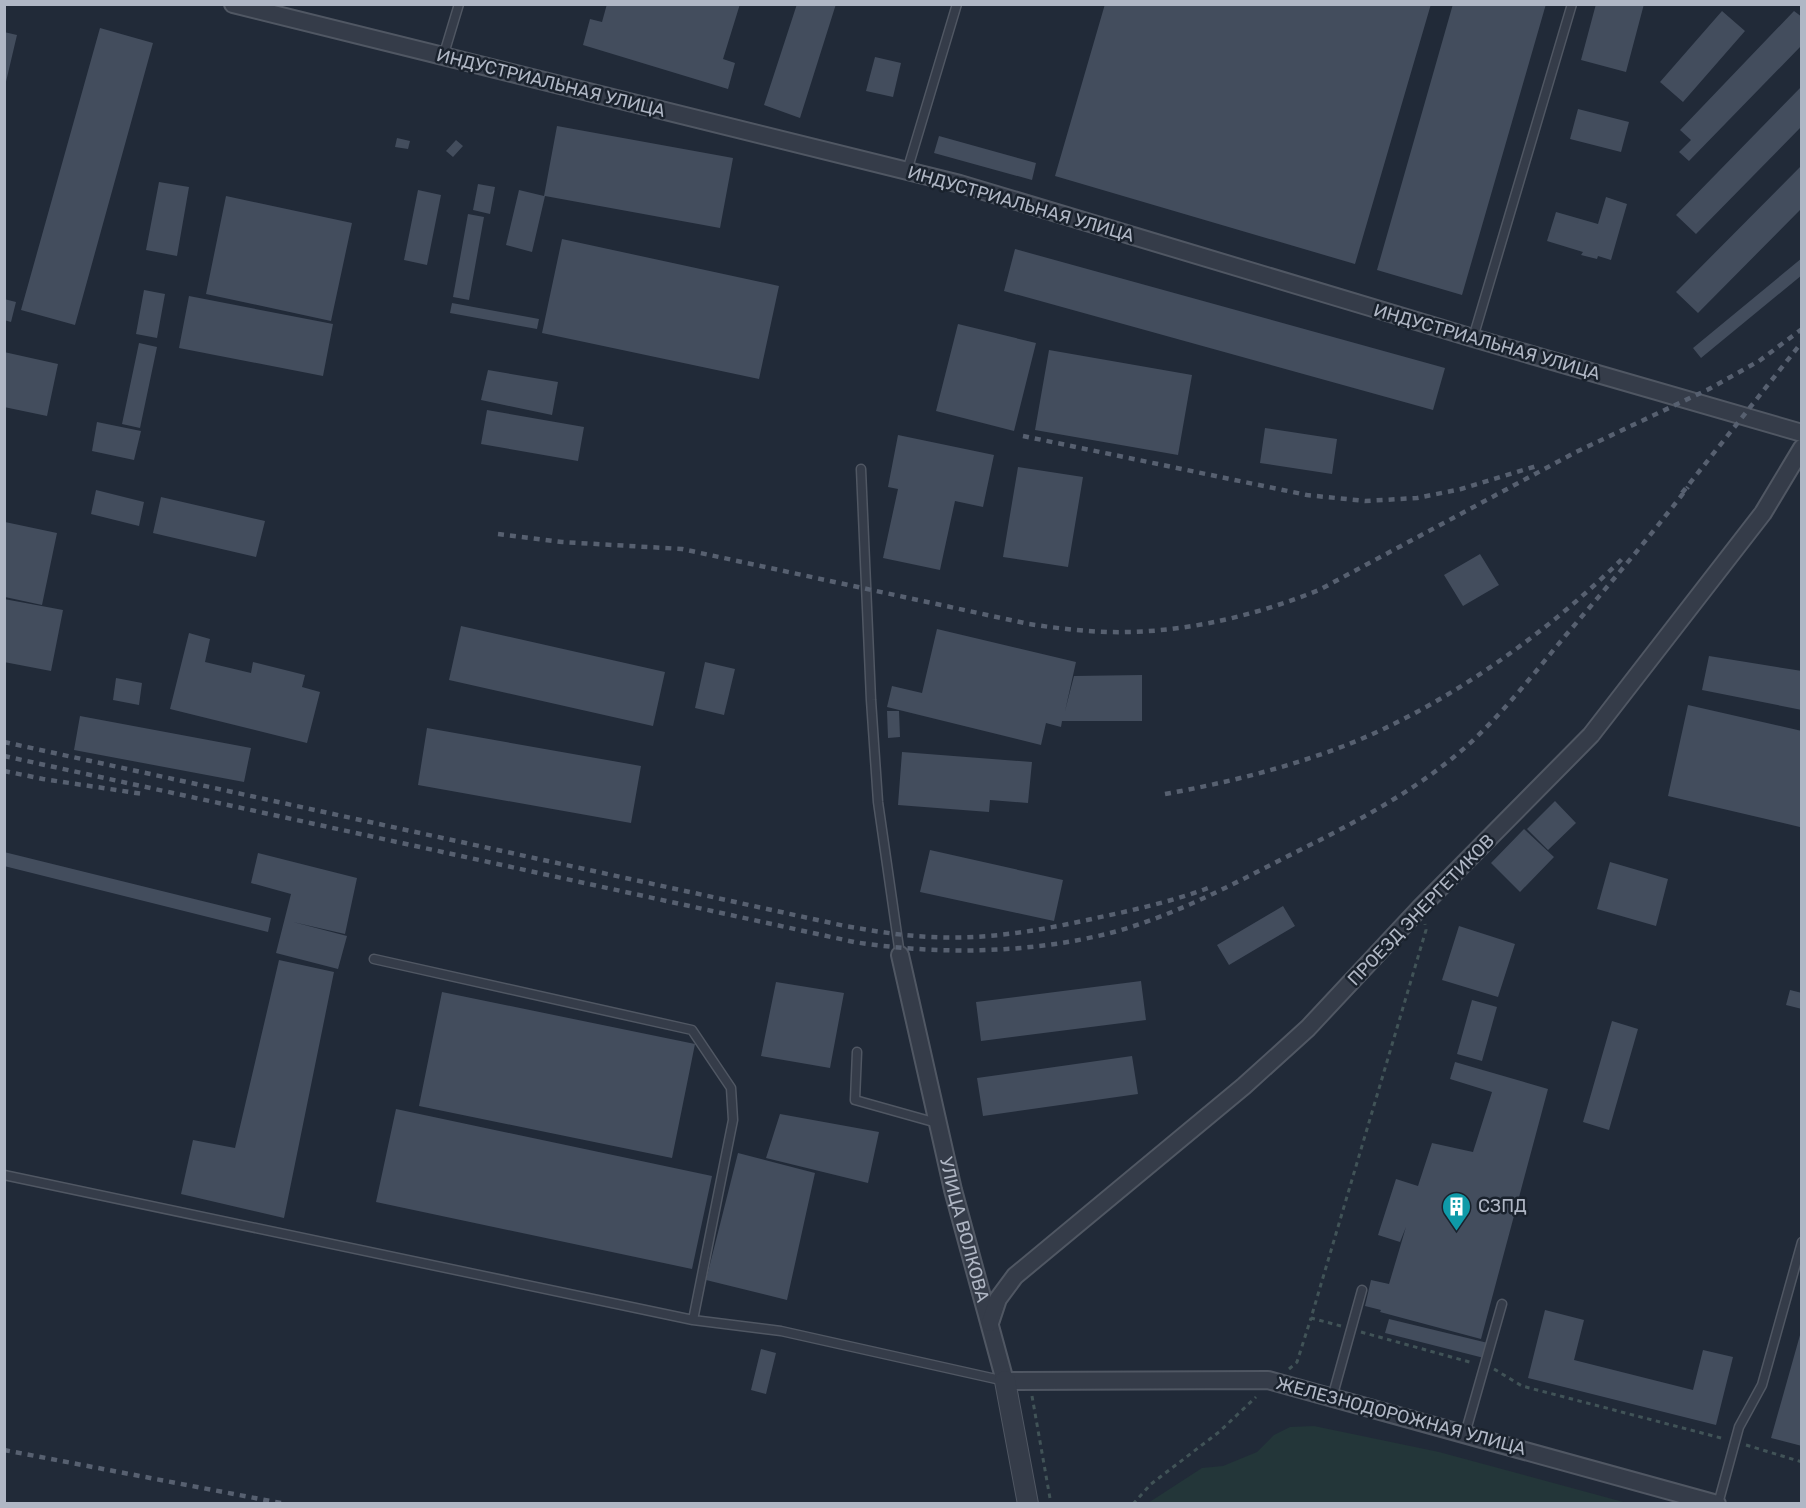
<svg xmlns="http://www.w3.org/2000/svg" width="1806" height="1508" font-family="Rubik,sans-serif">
  <rect width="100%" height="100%" fill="#212a38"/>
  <path fill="#233639" d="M 1314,1426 L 1439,1452 L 1627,1503 L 1148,1503 L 1202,1468 L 1223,1466 L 1257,1452 L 1274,1435 L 1290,1427 Z"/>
  <path fill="#434d5d" d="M 607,4 L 740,4 L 723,59 L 735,63 L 728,89 L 583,45 L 590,19 L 602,22 Z
    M 797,4 L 836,4 L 800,118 L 764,105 Z
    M 1105,4 L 1431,4 L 1355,264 L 1055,176 Z
    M 1453,4 L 1546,4 L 1462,295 L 1377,270 Z
    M 1596,4 L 1644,4 L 1626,72 L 1581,60 Z
    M 1722,11 L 1745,31 L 1683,102 L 1660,82 Z
    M 1794,11 L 1802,17 L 1802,45 L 1689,161 L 1679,152 L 1691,140 L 1680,130 Z
    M 100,28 L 153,43 L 75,325 L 21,310 Z
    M 4,32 L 17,35 L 5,86 L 4,86 Z
    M 875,57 L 901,63 L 893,97 L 866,91 Z
    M 1802,86 L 1802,126 L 1696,234 L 1676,215 Z
    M 1578,109 L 1629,122 L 1621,152 L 1570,139 Z
    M 557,126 L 733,158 L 720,228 L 545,196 L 532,252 L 506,245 L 519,190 L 544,196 Z
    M 939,136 L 1036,163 L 1032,180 L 934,153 Z
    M 397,138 L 410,141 L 408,149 L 395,147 Z
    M 456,140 L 463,146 L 453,157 L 446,151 Z
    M 1802,165 L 1802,208 L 1698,313 L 1676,292 Z
    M 159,182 L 189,187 L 177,256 L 146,250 Z
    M 478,184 L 495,187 L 490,214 L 473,210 Z
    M 418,190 L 441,195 L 427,265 L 404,260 Z
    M 226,196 L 352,223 L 331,321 L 206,294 Z
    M 1606,197 L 1627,204 L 1611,260 L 1598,256 L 1597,259 L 1581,255 L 1583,252 L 1547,241 L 1556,212 L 1598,224 Z
    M 468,214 L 484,217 L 469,300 L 453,297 Z
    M 562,239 L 779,286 L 759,379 L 542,333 Z
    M 1015,249 L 1445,368 L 1433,410 L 1004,291 Z
    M 1802,258 L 1802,275 L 1701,358 L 1693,348 Z
    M 144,290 L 165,294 L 157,338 L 136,334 Z
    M 189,296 L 333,324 L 323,376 L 179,348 Z
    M 4,299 L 16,302 L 11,322 L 4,320 Z
    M 452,303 L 539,319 L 537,329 L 450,313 Z
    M 958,324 L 1036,343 L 1014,431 L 936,411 Z
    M 139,343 L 157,347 L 140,428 L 122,424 Z
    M 1049,350 L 1192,375 L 1178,455 L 1035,430 Z
    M 4,352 L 58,364 L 47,416 L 4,407 Z
    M 488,370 L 558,382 L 552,415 L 481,400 Z
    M 487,410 L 584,427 L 578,461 L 481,444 Z
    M 97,422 L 141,431 L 134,460 L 92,451 Z
    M 1265,428 L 1337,439 L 1332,474 L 1260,463 Z
    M 898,435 L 994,455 L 983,507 L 955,501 L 940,570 L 883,558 L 898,489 L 888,487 Z
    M 1018,467 L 1083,477 L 1068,567 L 1003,557 Z
    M 96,490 L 144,502 L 139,526 L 91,514 Z
    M 161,497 L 265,521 L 256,557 L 153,533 Z
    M 5,522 L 57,533 L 42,605 L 5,597 Z
    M 1480,554 L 1499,585 L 1463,606 L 1444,575 Z
    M 4,599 L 63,610 L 51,671 L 4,662 Z
    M 461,626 L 665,672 L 653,726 L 449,680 Z
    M 937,629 L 1076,662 L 1065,711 L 1074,676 L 1142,675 L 1142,721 L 1062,721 L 1061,727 L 1046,723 L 1041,745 L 887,707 L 892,686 L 922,693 Z
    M 189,633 L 210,639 L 205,662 L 251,673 L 253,662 L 305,675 L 302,687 L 320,692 L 307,743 L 170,709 Z
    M 1709,656 L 1802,671 L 1802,710 L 1702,690 Z
    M 705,662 L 735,669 L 724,715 L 695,708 Z
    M 116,678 L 142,683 L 139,705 L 113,700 Z
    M 1688,705 L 1802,731 L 1800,827 L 1668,796 Z
    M 887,711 L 899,711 L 900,737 L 888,738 Z
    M 80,716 L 251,748 L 244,782 L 74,750 Z
    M 427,728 L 641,766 L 631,823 L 418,785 Z
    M 902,752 L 1032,762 L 1028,803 L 990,800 L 989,812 L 898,805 Z
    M 1555,801 L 1576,823 L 1548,850 L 1527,829 Z
    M 1524,829 L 1554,857 L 1520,892 L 1491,863 Z
    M 930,850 L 1063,880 L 1054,921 L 920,892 Z
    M 4,852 L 271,918 L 268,932 L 4,866 Z
    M 258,853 L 357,878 L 345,934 L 293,922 L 347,936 L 338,969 L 276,953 L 291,894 L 251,883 Z
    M 1610,862 L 1668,879 L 1656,926 L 1597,909 Z
    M 1283,906 L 1295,926 L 1229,965 L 1217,945 Z
    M 1459,926 L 1515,944 L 1498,997 L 1442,980 Z
    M 279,960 L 334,972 L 284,1218 L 181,1194 L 193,1140 L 235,1148 Z
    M 1141,981 L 1146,1020 L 981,1041 L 976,1002 Z
    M 776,982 L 844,993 L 830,1068 L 761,1056 Z
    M 1790,990 L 1802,993 L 1802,1009 L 1786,1005 Z
    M 442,992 L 695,1044 L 672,1158 L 419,1106 Z
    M 1472,1000 L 1497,1007 L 1482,1061 L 1457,1054 Z
    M 1612,1021 L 1638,1029 L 1609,1130 L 1583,1122 Z
    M 1132,1056 L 1138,1094 L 983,1116 L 977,1078 Z
    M 1455,1062 L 1548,1089 L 1481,1339 L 1380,1312 L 1381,1310 L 1365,1306 L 1371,1280 L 1389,1284 L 1406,1227 L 1400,1242 L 1378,1235 L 1396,1179 L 1418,1186 L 1432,1143 L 1473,1152 L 1492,1092 L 1450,1079 Z
    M 396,1109 L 712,1176 L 692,1269 L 376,1202 Z
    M 780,1114 L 879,1132 L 868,1183 L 766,1158 Z
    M 738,1153 L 815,1173 L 787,1300 L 706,1280 Z
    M 1545,1310 L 1584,1320 L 1574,1360 L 1693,1390 L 1703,1350 L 1733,1357 L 1716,1425 L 1528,1378 Z
    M 1389,1319 L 1488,1343 L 1484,1358 L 1385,1333 Z
    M 1802,1328 L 1802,1446 L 1771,1438 Z
    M 761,1349 L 776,1353 L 766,1394 L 751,1390 Z"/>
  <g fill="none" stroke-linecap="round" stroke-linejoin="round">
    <defs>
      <path id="service" d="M 443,57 L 459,4
        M 907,171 L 957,4
        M 1473,338 L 1572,4
        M 861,469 L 871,700 L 878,802 L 900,955
        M 374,959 L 692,1030 L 731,1088 L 733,1120 L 693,1320
        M 857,1052 L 855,1100 L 937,1123
        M 4,1175 L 693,1320 L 781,1331 L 1005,1381
        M 1332,1398 L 1362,1290
        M 1465,1434 L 1502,1304
        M 1718,1504 L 1739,1427 L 1762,1385 L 1802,1242"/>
      <g id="minor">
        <path d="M 233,4 L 960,184 L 1473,338 L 1802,433"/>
        <path id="s1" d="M 900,955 L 953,1190 L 1005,1381 L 1268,1380 L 1717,1504"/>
        <path d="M 990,1323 L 998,1299 L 1015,1276 L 1244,1086 L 1308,1028 L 1420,908 L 1591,735 L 1763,513 L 1802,448"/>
      </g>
      <path id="tertiary" d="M 1005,1381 L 1028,1504"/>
    </defs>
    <use href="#service" stroke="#505763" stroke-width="11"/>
    <use href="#minor" stroke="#505763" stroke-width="20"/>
    <use href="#tertiary" stroke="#505763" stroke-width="22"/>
    <path stroke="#415357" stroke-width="3" stroke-dasharray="4.5 4.5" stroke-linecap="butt" d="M 1341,1326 L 1311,1318 L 1426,930 L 1425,924
      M 1361,1332 L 1473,1363
      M 1289,1369 L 1297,1362 L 1311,1318
      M 1494,1369 L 1522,1386 L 1725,1439
      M 1032,1396 L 1051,1504
      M 1746,1445 L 1802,1462
      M 1133,1504 L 1151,1484 L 1219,1432 L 1256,1397"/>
    <use href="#service" stroke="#353c49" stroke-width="8"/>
    <use href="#minor" stroke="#353c49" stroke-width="16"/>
    <use href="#tertiary" stroke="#353c49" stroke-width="20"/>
    <path stroke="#576070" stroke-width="4.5" stroke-dasharray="6 6" stroke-linecap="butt" d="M 1023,436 L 1307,495 L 1365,501 L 1417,498 L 1461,489 L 1540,465
      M 1682,493 L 1802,342
      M 498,534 L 562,542 L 682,549 L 1029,624 C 1055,628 1081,631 1107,632 C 1179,634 1252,617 1319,590 L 1576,452 L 1709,389 L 1759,361 L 1802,329
      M 4,742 L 845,926 C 874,931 903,936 932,937 C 987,940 1043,930 1096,918 C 1134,910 1174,901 1211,887
      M 4,756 L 854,942 C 938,955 1031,954 1114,932 C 1179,914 1239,881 1298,851 C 1358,821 1419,789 1469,744 C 1505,711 1535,672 1566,635 C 1608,586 1649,538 1688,487
      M 4,771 L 43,779 L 143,794
      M 1165,794 C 1226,783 1286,768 1344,746 C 1444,707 1546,634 1622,559
      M 4,1450 L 286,1504"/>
  </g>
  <defs>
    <symbol id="building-pin" viewBox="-11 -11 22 30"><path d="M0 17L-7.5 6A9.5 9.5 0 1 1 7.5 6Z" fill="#0f9aa8" stroke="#1a222d"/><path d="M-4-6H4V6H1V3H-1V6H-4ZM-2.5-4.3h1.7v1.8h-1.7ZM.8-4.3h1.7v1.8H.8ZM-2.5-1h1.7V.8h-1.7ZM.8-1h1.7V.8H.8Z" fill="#fff"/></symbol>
  </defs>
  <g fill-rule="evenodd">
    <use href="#building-pin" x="1440" y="1190" width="33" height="45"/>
  </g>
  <g text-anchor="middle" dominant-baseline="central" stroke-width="5" stroke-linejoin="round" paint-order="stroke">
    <g font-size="18" fill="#b0b7c5" stroke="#1a222d">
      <text transform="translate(551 83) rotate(14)">ИНДУСТРИАЛЬНАЯ УЛИЦА</text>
      <text transform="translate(1021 204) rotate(16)">ИНДУСТРИАЛЬНАЯ УЛИЦА</text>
      <text transform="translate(1487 342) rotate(16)">ИНДУСТРИАЛЬНАЯ УЛИЦА</text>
      <text transform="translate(1421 910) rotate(-46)">ПРОЕЗД ЭНЕРГЕТИКОВ</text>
      <text stroke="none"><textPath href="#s1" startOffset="282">УЛИЦА ВОЛКОВА</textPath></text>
      <text transform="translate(1401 1416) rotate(15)">ЖЕЛЕЗНОДОРОЖНАЯ УЛИЦА</text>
    </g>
    <g font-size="18" fill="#b0b7c5" stroke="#1a222d" text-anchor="start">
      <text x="1478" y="1206">СЗПД</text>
    </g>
  </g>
  <rect width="1806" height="1508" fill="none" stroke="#b0b7c5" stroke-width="12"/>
</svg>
